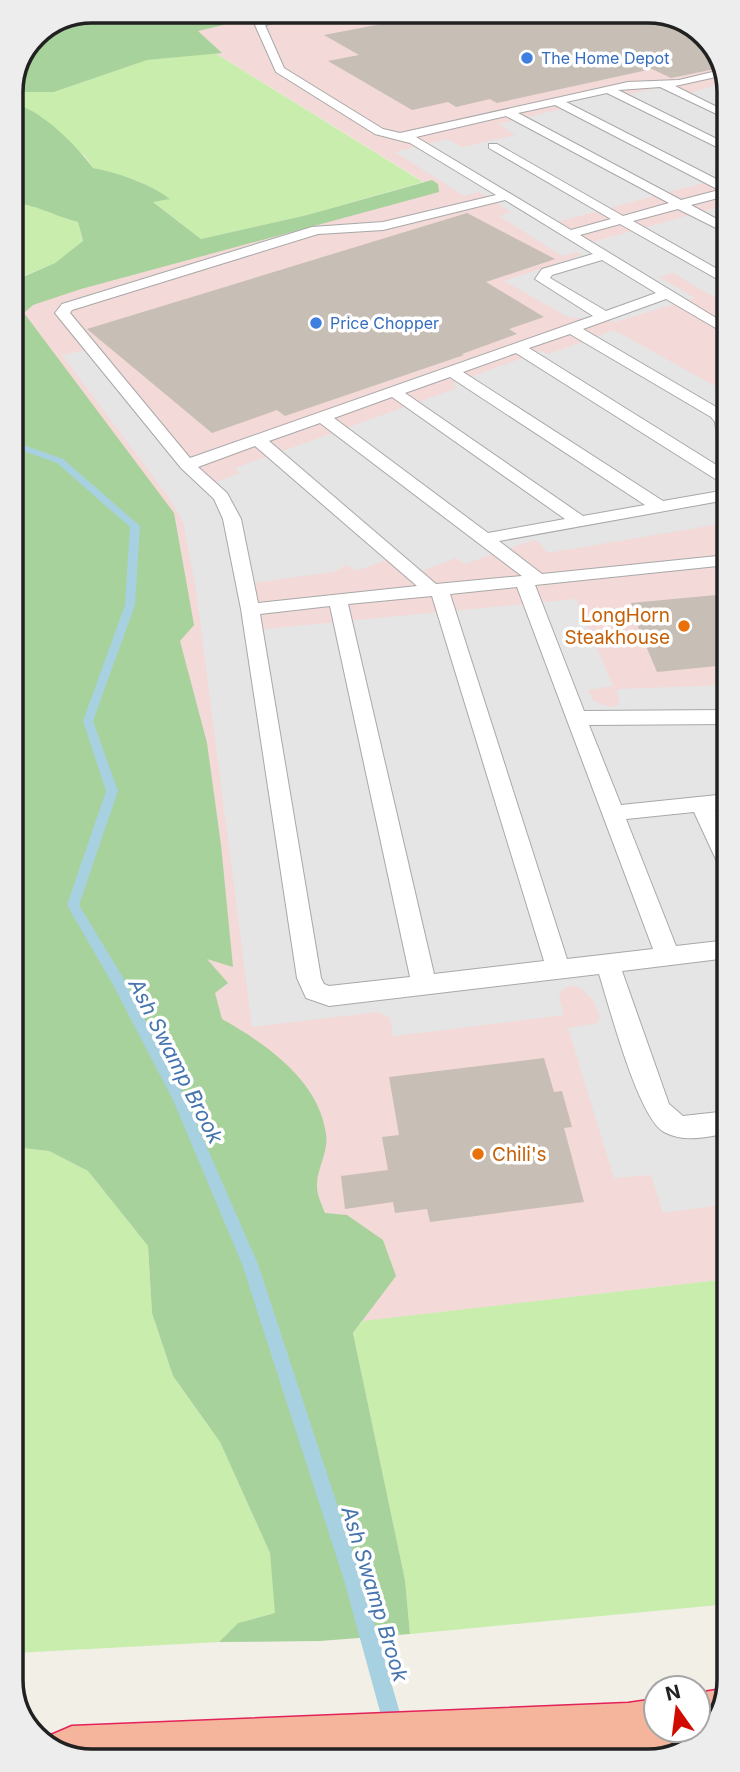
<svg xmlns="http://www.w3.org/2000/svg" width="740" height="1772" font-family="Inter,sans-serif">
  <rect width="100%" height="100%" fill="#f2efe7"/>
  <path fill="#f3d9d7" d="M 243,11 L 654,11 L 698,28 L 725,66 L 728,1279 L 272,1332 L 11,304 L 432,187 L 170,25 Z"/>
  <path fill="#c9edac" d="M 215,53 L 423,182 L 307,215 L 201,239 L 152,201 L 169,199 C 151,183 117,173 93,168 L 85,156 L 19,105 L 24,92 L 54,92 L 146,60 Z
    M 11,203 C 36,204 55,216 78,222 L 83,242 L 55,263 L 11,281 Z
    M 13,1147 L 49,1151 L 88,1171 L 148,1246 L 152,1313 L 173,1376 L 220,1442 L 270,1553 L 276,1613 L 238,1623 L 219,1642 L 15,1653 L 14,1279 L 19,1268 L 14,1252 Z
    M 728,1279 L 729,1604 L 410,1634 L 405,1580 L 353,1333 L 363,1321 Z"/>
  <path fill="#a8d29b" d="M 92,11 L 282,11 L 198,31 L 222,53 L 147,60 L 54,92 L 24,92 L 19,105 C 45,114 77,146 93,168 C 119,173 149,183 170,199 L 153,202 L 201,239 L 307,215 L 432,180 L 438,184 L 439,192 L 81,289 L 33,305 L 24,313 L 174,513 L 194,625 L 180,641 L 207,743 L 221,845 L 233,967 L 207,959 L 228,983 L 215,993 L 222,1019 C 266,1044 319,1080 326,1134 C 329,1152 316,1170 317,1187 C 317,1195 322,1205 325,1213 L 347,1215 L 383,1240 L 396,1276 L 353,1333 L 405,1580 L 410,1634 L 320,1641 L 219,1642 L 238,1623 L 275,1613 L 270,1553 L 220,1442 L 173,1376 L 152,1313 L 148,1246 L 88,1171 L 49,1151 L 13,1147 L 11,282 L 55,263 L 83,241 L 78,222 C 54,216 36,204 11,203 L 11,87 L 35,34 Z"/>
  <path fill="#e5e5e5" d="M 725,82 L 726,177 L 553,223 L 585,244 L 726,205 L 726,304 L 673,273 L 659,277 L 695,298 L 615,322 L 568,317 L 504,281 L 582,255 L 576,252 L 562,256 L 499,216 L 511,212 L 479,192 L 464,196 L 395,152 L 447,139 L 462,147 L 515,135 L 499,124 L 566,108 L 557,102 L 609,90 L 621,96 L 665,86 L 684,95 Z
    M 614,330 L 726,392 L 726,523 L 547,553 L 539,542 L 534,540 L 465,564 L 456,558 L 414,574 L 394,557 L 356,571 L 347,565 L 333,572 L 245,584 L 253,630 L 576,599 L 613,686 L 588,690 L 593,700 L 603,705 L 612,707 L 620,704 L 617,689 L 727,685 L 728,1204 L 663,1213 L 651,1175 L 614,1178 L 568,1028 L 598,1023 L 600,1017 L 593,1000 L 580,987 L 569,986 L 562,990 L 559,997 L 564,1015 L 436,1031 L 393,1036 L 390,1018 L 378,1012 L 252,1027 L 196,590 L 183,522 L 170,499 L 62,355 L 89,349 L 208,485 L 240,473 L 235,468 L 457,388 L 452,384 L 541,351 L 549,354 Z"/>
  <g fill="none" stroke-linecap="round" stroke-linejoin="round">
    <path fill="#a7d0e1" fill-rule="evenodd" d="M 12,441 L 63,459 L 140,526 L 135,605 L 93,721 L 118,791 L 79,905 L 122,976 L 184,1095 L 258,1264 L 362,1580 L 413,1759 L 393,1759 L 344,1580 L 242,1264 L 173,1100 L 112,983 L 67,905 L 106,791 L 83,721 L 125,605 L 130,527 L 57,463 L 12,447 Z"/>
  </g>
  <path fill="#c7beb6" d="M 450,11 L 635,11 L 708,42 L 725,67 L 671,78 L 652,69 L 497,103 L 490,99 L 456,107 L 448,102 L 412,110 L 328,61 L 359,55 L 324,35 Z
    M 467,213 L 555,259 L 486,282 L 544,317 L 509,329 L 517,334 L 462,354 L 464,355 L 285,416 L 277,410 L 212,433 L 87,329 Z
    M 727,594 L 727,665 L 657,672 L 630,608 L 633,608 L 631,603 Z
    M 544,1058 L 554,1092 L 562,1091 L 572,1127 L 564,1128 L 584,1202 L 430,1222 L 427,1209 L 395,1213 L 393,1202 L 345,1209 L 341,1176 L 388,1170 L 382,1137 L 399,1135 L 389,1077 Z"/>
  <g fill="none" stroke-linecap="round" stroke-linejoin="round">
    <defs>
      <path id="service" d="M 314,11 L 333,11 L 265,25 L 284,68 L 383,129 L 400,133 L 628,82 L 679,80 L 725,69 L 725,75 L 675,86 L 725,111 L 725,118 L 660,87 L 618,90 L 725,143 L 725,151 L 607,93 L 566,102 L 726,184 L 726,196 L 691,205 L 726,224 L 726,233 L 678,209 L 633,221 L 726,274 L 726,284 L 620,224 L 580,235 L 726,324 L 726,334 L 666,299 L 583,329 L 723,411 L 726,415 L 726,445 L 718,440 L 715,422 L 711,417 L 570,334 L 529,348 L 726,471 L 726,483 L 720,482 L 516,353 L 463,372 L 663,501 L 726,490 L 726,500 L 499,541 L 542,574 L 727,555 L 727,565 L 535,585 L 584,711 L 727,710 L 727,724 L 589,725 L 621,805 L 727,794 L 727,808 L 715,810 L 727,837 L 727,868 L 719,866 L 694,812 L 626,819 L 676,946 L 728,940 L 728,958 L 622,971 L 669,1104 L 683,1116 L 728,1111 L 728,1133 C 707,1137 685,1143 664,1132 C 638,1118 609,1005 599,974 L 329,1006 L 306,998 L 297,978 L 241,609 L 223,519 L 214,499 L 181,468 L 55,313 L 62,304 L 312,227 L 383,222 L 496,195 L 410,143 L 375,134 L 276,72 L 255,25 L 262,20 ZM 555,105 L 719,190 L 681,200 L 518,113 ZM 506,116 L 669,203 L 623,216 L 497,144 L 489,144 L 489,148 L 611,219 L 571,230 L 416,137 ZM 505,200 L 593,254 L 542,269 L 535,279 L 593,316 L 190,458 L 70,313 L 72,310 L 318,234 L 383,230 ZM 602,260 L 656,293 L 606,311 L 550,278 L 552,275 ZM 450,377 L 645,505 L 583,516 L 405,393 ZM 392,397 L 565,519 L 488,533 L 334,418 ZM 320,423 L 522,576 L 436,584 L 269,441 ZM 255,446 L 417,586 L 258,603 L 241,519 L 227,493 L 198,467 ZM 517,587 L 653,949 L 567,959 L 450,594 ZM 432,596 L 544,961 L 434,974 L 348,604 ZM 330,606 L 410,977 L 329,986 L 324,984 L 321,978 L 260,614 Z
        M 646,11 C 662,10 694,22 703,35 Z"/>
      <path id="trunk" d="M 716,1690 L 725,1694 L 713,1729 L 687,1748 L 679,1745 L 677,1750 L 660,1757 L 86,1761 L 46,1746 L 51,1735 L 72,1726 L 628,1703 L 656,1699 L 656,1730 L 698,1730 L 698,1693 Z"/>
    </defs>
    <use href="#service" stroke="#a8a8a8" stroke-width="2"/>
    <use href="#trunk" stroke="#e3225a" stroke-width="3"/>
    <use href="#service" fill="#fff" fill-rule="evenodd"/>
    <use href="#trunk" fill="#f5b49c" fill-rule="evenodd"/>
  </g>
  <g fill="#3f7fe0" stroke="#fff" stroke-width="2.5">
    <circle cx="527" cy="58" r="7"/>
    <circle cx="316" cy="323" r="7"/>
  </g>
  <g fill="#e8710a" stroke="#fff" stroke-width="2.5">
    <circle cx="684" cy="626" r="7"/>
    <circle cx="478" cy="1154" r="7"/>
  </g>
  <g text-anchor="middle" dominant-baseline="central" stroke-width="7" stroke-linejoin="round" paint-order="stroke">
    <g font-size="16" fill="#366cbe" stroke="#fff" text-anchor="start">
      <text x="541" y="58">The Home Depot</text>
      <text x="330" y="323">Price Chopper</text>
    </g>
    <g font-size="19" fill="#c56008" stroke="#fff" text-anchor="end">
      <text x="670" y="615">LongHorn<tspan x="670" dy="22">Steakhouse</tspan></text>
      <text x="492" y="1154" text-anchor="start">Chili's</text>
    </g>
    <g font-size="21" font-style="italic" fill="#4574ae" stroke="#fff">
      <text transform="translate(176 1061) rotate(63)">Ash Swamp Brook</text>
      <text transform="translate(375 1594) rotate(73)">Ash Swamp Brook</text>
    </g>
  </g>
  <path d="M0 0H740V1772H0ZM92 23H648A69 69 0 0 1 717 92V1680A69 69 0 0 1 648 1749H92A69 69 0 0 1 23 1680V92A69 69 0 0 1 92 23Z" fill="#ededed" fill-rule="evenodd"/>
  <path fill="none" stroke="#212121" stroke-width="3.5" d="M92 23H648A69 69 0 0 1 717 92V1680A69 69 0 0 1 648 1749H92A69 69 0 0 1 23 1680V92A69 69 0 0 1 92 23Z"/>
  <g transform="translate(677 1709) rotate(346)"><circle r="33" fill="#ffffff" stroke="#a6a6a6" stroke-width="2"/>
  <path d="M0-5L12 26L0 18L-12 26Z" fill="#d20b00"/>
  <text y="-10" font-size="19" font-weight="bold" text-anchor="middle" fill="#212121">N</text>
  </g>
</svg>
